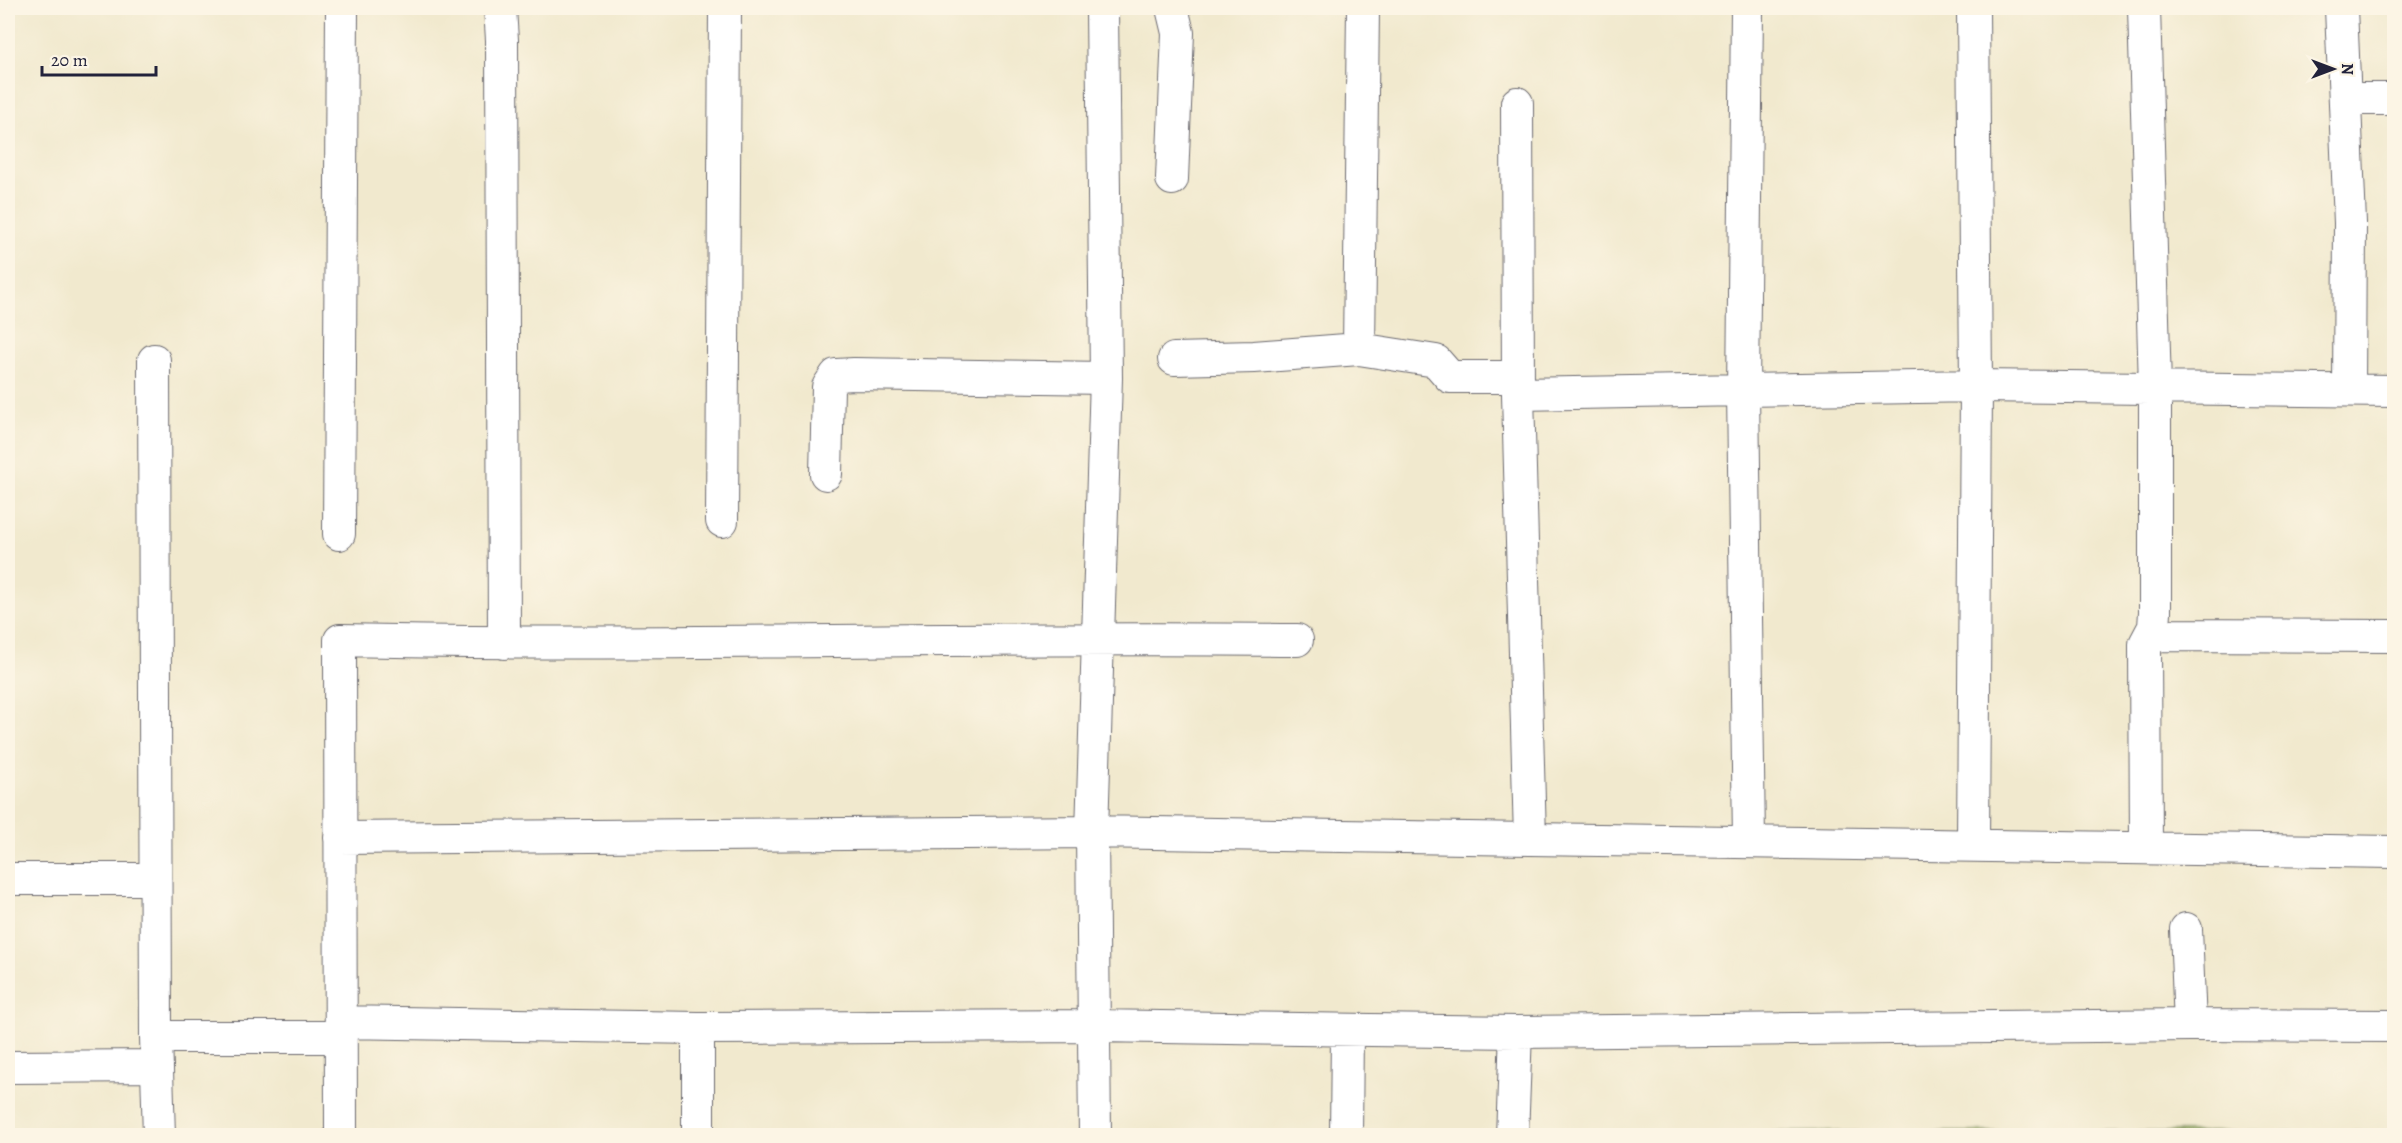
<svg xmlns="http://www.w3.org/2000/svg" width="2402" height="1143" font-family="Alegreya,serif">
  <rect width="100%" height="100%" fill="#fcf5e5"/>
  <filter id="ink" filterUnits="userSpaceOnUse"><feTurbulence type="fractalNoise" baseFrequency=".0167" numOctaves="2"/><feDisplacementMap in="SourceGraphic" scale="12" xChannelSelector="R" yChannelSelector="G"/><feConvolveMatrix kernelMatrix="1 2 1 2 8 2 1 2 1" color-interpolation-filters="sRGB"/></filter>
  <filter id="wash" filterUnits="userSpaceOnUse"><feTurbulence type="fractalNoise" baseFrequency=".008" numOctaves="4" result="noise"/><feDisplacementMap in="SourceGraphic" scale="24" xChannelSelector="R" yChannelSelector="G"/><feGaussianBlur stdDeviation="1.35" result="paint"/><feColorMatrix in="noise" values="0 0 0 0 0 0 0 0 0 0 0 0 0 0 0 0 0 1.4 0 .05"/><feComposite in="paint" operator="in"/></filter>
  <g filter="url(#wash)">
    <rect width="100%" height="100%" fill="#f1e9ce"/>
    <path fill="#b6d075" stroke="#6c7958" stroke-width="1.5" d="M 1757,1132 L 2394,1132 L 2394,1135 L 1756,1135 Z"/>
  </g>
  <g filter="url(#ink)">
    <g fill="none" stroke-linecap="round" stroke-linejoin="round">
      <defs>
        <path id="minor" d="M 500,8 L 502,40 L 504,643
          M 1172,8 L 1178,33 L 1172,179
          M 1747,8 L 1743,391 L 1749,842
          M 2144,8 L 2155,387 L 2155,612 L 2154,627 L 2145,644 L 2146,848
          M 2341,8 L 2350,223 L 2349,390
          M 2345,99 L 2394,99
          M 1517,103 L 1518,394 L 1976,386 L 2394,391
          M 1359,349 L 1363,8
          M 1174,359 L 1254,357 L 1359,349 L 1436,361 L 1450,377 L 1518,377
          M 154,360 L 156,1037 L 159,1136
          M 1518,394 L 1530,839 L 2394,852
          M 826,474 L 828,387 L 836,375 L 854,374 L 1106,378
          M 722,521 L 725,8
          M 339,534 L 342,8
          M 2150,635 L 2394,636
          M 340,838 L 1092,832 L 1530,839
          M 1973,845 L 1976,386 L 1973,8
          M 8,879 L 155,879
          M 2186,929 L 2190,1025
          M 341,1022 L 698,1028 L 1094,1026 L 1516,1032 L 2190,1025 L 2394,1026
          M 698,1028 L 698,1136
          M 156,1037 L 341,1037
          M 8,1067 L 157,1066
          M 341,1136 L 340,640 C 659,647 978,636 1297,640
          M 1095,1136 L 1092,832 L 1106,378 L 1102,8
          M 1346,1136 L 1347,1031
          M 1512,1136 L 1516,1032"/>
      </defs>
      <use href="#minor" stroke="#6a686e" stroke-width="34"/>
      <use href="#minor" stroke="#fff" stroke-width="32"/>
    </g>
  </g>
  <rect width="2402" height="1143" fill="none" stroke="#fcf5e5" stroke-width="30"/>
  <g transform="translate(2333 69) rotate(90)" stroke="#fcf5e5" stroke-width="4.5" paint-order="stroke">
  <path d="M0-4.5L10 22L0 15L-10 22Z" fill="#22223b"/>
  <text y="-9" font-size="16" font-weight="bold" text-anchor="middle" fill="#22223b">N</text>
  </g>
  <path d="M42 66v9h114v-9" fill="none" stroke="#22223b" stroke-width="3"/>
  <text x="51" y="66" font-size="18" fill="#22223b" stroke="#fcf5e5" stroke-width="4.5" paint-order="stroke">20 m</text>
</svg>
